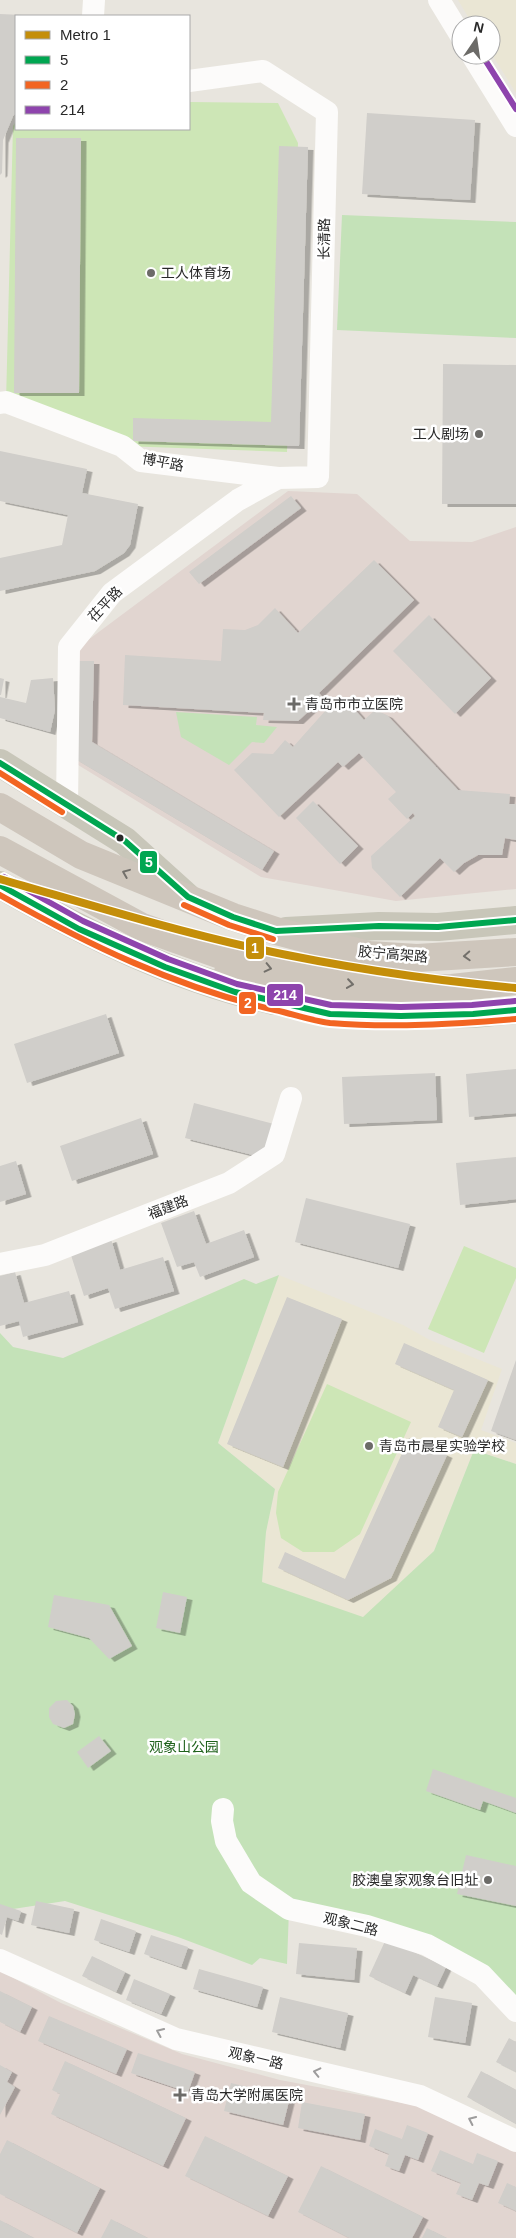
<svg xmlns="http://www.w3.org/2000/svg" width="516" height="2238" font-family="Arial,'Noto Sans SC',sans-serif">
  <defs>
    <filter id="shadow"><feDropShadow dx="5.5" dy="3" stdDeviation="0" flood-color="#0004"/></filter>
  </defs>
  <rect width="100%" height="100%" fill="#e8e5de"/>
  <path fill="#eae6d4" d="M 458,0 L 516,0 L 516,93 L 491,53 L 491,25 L 473,25 Z
    M 279,1275 L 403,1325 L 430,1340 L 502,1369 L 481,1430 L 516,1443 L 516,1464 L 474,1450 L 434,1551 L 363,1618 L 262,1582 L 266,1532 L 275,1489 L 218,1443 Z"/>
  <path fill="#e1d5d0" d="M 288,491 L 357,494 L 410,541 L 472,542 L 516,527 L 516,889 L 396,901 L 261,877 L 70,760 L 76,649 Z
    M 0,1971 L 61,2003 L 182,2054 L 280,2080 L 440,2110 L 516,2149 L 516,2238 L 0,2238 Z"/>
  <path fill="#c4e2b8" d="M 342,215 L 516,222 L 516,338 L 337,330 Z
    M 176,712 L 257,717 L 256,725 L 277,727 L 264,743 L 252,742 L 229,765 L 181,737 Z
    M 279,1275 L 218,1443 L 275,1489 L 266,1532 L 262,1582 L 363,1617 L 434,1551 L 474,1450 L 516,1464 L 516,2011 L 482,1975 L 289,1909 L 287,1964 L 260,1958 L 252,1965 L 178,1937 L 65,1901 L 0,1911 L 0,1333 L 13,1347 L 63,1358 L 244,1279 L 256,1284 Z"/>
  <path fill="#cde6b6" d="M 189,102 L 278,103 L 298,143 L 287,452 L 122,446 L 6,402 L 13,126 L 16,121 L 16,129 L 189,129 Z
    M 464,1246 L 516,1268 L 516,1278 L 484,1353 L 428,1329 Z
    M 327,1384 L 411,1422 L 360,1534 L 334,1552 L 303,1552 L 281,1538 L 276,1513 L 278,1492 Z"/>
  <path fill="#d0ceca" filter="url(#shadow)" d="M 0,14 L 23,15 L 23,16 L 16,16 L 16,113 L 13,116 L 3,140 L 2,173 L 0,175 Z
    M 367,113 L 475,120 L 470,200 L 362,194 Z
    M 16,138 L 81,138 L 79,393 L 14,393 Z
    M 279,146 L 308,147 L 299,446 L 133,441 L 133,418 L 271,422 Z
    M 443,364 L 516,365 L 516,504 L 442,504 Z
    M 0,451 L 87,469 L 82,493 L 138,504 L 130,545 L 124,553 L 95,571 L 0,591 L 0,558 L 62,545 L 68,515 L 0,501 Z
    M 291,496 L 301,508 L 199,584 L 189,572 Z
    M 374,560 L 414,600 L 319,693 L 323,698 L 298,721 L 263,720 L 264,713 L 123,705 L 125,655 L 221,661 L 223,629 L 245,630 L 258,625 L 275,608 L 298,633 Z
    M 429,615 L 491,678 L 455,714 L 393,651 Z
    M 78,661 L 94,661 L 92,742 L 274,851 L 262,870 L 75,759 Z
    M 0,678 L 4,679 L 1,695 L 0,695 Z
    M 53,678 L 55,710 L 50,732 L 0,718 L 0,697 L 26,703 L 31,680 Z
    M 346,700 L 364,720 L 375,710 L 387,715 L 458,790 L 510,794 L 509,804 L 516,804 L 516,840 L 505,838 L 502,855 L 478,855 L 464,863 L 454,872 L 440,858 L 400,897 L 372,868 L 371,856 L 415,816 L 413,813 L 407,819 L 388,799 L 396,792 L 359,753 L 343,767 L 338,762 L 279,817 L 234,770 L 252,753 L 273,754 L 285,740 L 293,747 L 334,701 Z
    M 313,801 L 358,846 L 340,864 L 296,818 Z
    M 106,1014 L 119,1053 L 27,1083 L 14,1044 Z
    M 516,1069 L 516,1113 L 469,1117 L 466,1074 Z
    M 435,1073 L 437,1120 L 344,1124 L 342,1077 Z
    M 194,1103 L 274,1124 L 265,1158 L 185,1138 Z
    M 141,1118 L 153,1154 L 72,1181 L 60,1146 Z
    M 516,1157 L 516,1199 L 460,1205 L 456,1163 Z
    M 16,1161 L 26,1194 L 0,1202 L 0,1166 Z
    M 306,1198 L 410,1224 L 398,1268 L 295,1242 Z
    M 194,1211 L 206,1244 L 244,1230 L 254,1257 L 200,1277 L 194,1262 L 177,1267 L 161,1223 Z
    M 111,1239 L 120,1270 L 163,1257 L 174,1291 L 115,1309 L 108,1288 L 84,1296 L 70,1252 Z
    M 15,1272 L 24,1303 L 69,1291 L 78,1322 L 23,1337 L 19,1321 L 0,1326 L 0,1276 Z
    M 287,1297 L 342,1319 L 283,1467 L 227,1444 Z
    M 404,1343 L 488,1380 L 462,1437 L 438,1427 L 454,1390 L 395,1364 Z
    M 516,1360 L 516,1440 L 491,1431 Z
    M 409,1438 L 447,1455 L 391,1578 L 348,1600 L 278,1568 L 285,1552 L 345,1579 Z
    M 163,1592 L 187,1597 L 180,1633 L 156,1628 Z
    M 54,1595 L 109,1605 L 132,1646 L 109,1659 L 89,1638 L 48,1627 Z
    M 67,1700 L 73,1706 L 75,1714 L 73,1724 L 64,1728 L 53,1724 L 49,1717 L 49,1708 L 56,1701 Z
    M 99,1736 L 111,1751 L 88,1768 L 77,1752 Z
    M 433,1769 L 516,1798 L 516,1813 L 483,1801 L 480,1810 L 426,1791 Z
    M 466,1855 L 516,1866 L 516,1906 L 457,1894 Z
    M 36,1901 L 74,1909 L 69,1933 L 31,1925 Z
    M 0,1904 L 21,1911 L 18,1921 L 7,1917 L 2,1935 L 0,1934 Z
    M 101,1919 L 136,1931 L 129,1952 L 94,1940 Z
    M 151,1935 L 188,1947 L 181,1967 L 144,1954 Z
    M 386,1939 L 446,1967 L 437,1986 L 413,1975 L 405,1993 L 369,1976 Z
    M 299,1943 L 357,1948 L 354,1980 L 296,1974 Z
    M 92,1956 L 125,1972 L 116,1992 L 82,1976 Z
    M 199,1969 L 263,1987 L 257,2007 L 193,1989 Z
    M 134,1979 L 170,1994 L 161,2014 L 126,2000 Z
    M 0,1991 L 32,2007 L 20,2032 L 0,2022 Z
    M 280,1997 L 348,2013 L 340,2048 L 272,2032 Z
    M 435,1997 L 472,2003 L 465,2043 L 428,2037 Z
    M 49,2016 L 127,2049 L 116,2074 L 38,2041 Z
    M 509,2038 L 516,2042 L 516,2072 L 496,2062 Z
    M 138,2053 L 195,2072 L 188,2092 L 131,2073 Z
    M 65,2061 L 186,2118 L 163,2166 L 51,2114 L 60,2094 L 52,2090 Z
    M 0,2065 L 12,2072 L 7,2082 L 15,2087 L 0,2115 Z
    M 481,2071 L 516,2090 L 516,2124 L 467,2097 Z
    M 231,2083 L 290,2097 L 283,2125 L 224,2111 Z
    M 302,2102 L 365,2114 L 360,2140 L 298,2128 Z
    M 407,2125 L 428,2133 L 418,2160 L 405,2155 L 399,2171 L 385,2166 L 389,2154 L 369,2146 L 375,2129 L 402,2139 Z
    M 205,2136 L 288,2176 L 268,2216 L 185,2176 Z
    M 7,2140 L 100,2188 L 77,2233 L 0,2194 L 0,2154 Z
    M 440,2150 L 473,2164 L 477,2153 L 498,2161 L 488,2186 L 479,2183 L 472,2200 L 456,2194 L 461,2183 L 431,2171 Z
    M 321,2166 L 423,2217 L 412,2238 L 349,2238 L 298,2212 Z
    M 507,2183 L 516,2187 L 516,2211 L 498,2203 Z
    M 111,2219 L 148,2238 L 101,2238 Z
    M 0,2220 L 34,2238 L 0,2238 Z
    M 427,2228 L 447,2238 L 422,2238 Z"/>
  <g fill="none" stroke-linecap="round" stroke-linejoin="round">
    <path stroke="#fcfbfa" stroke-width="22" d="M 439,0 L 461,36
      M 93,16 L 94,0
      M 472,55 L 516,126
      M 0,403 L 6,402 L 122,446 L 141,461 L 278,478 L 318,477 L 327,112 L 263,71 L 189,81
      M 67,805 L 69,647 L 112,593 L 238,500 L 278,478
      M 0,1264 L 45,1255 L 229,1183 L 274,1154 L 291,1098
      M 223,1809 L 222,1821 L 226,1841 L 251,1883 L 289,1909 L 367,1926 L 427,1945 L 482,1975 L 516,2011
      M 0,1960 L 176,2039 L 420,2096 L 516,2141"/>
    <path stroke="#c8c6b9" stroke-width="28" d="M 0,763 L 125,841 L 187,897
      M 0,885 C 86,934 176,979 274,1001
      M 286,931 L 379,926 L 438,927 L 516,920
      M 378,1015 L 473,1014 L 516,1010"/>
    <path stroke="#cec6bc" stroke-width="28" d="M 0,807 L 81,855 L 233,917 L 276,931 L 369,955 L 417,958 L 516,952
      M 0,850 L 142,927 L 232,959 L 315,979 L 386,989 L 452,988 L 516,981
      M 227,975 L 286,994 L 401,1016"/>
    <defs>
      <path id="bus-1" d="M 0,763 L 125,841 L 188,897 L 233,917 L 276,931 L 379,926 L 438,927 L 516,920
        M 0,885 L 79,929 L 165,967 L 235,992 L 330,1014 L 401,1016 L 473,1014 L 516,1010"/>
      <path id="bus-2" d="M 0,773 L 62,812
        M 0,895 C 89,945 175,987 275,1010 C 293,1014 312,1021 330,1023 C 392,1028 455,1024 516,1019
        M 184,905 L 229,925 L 273,939"/>
      <path id="bus-3" d="M 482,55 L 516,109
        M 4,877 L 83,921 L 168,959 L 237,984 L 331,1005 L 401,1007 L 472,1005 L 515,1001"/>
    </defs>
    <use href="#bus-1" stroke="#fff" stroke-width="10"/>
    <use href="#bus-2" stroke="#fff" stroke-width="10"/>
    <use href="#bus-3" stroke="#fff" stroke-width="10"/>
    <use href="#bus-1" stroke="#00a651" stroke-width="6"/>
    <use href="#bus-2" stroke="#f26522" stroke-width="6"/>
    <use href="#bus-3" stroke="#8e44ad" stroke-width="6"/>
    <defs>
      <path id="metro-1" d="M 0,879 C 84,903 168,929 253,948 C 340,967 428,980 516,988"/>
    </defs>
    <use href="#metro-1" stroke="#fff" stroke-width="11"/>
    <use href="#metro-1" stroke="#c48e0a" stroke-width="8"/>
  </g>
  <defs><path id="oneway-chevron" d="M-2-3.5L2.5 0L-2 3.5" fill="none" stroke-width="1.6" stroke-linecap="round" stroke-linejoin="round" transform="scale(1.25)"/></defs>
  <g stroke="#73706b">
    <use href="#oneway-chevron" transform="translate(126 873) rotate(-158)"/>
    <use href="#oneway-chevron" transform="translate(467 956) rotate(177)"/>
    <use href="#oneway-chevron" transform="translate(268 968) rotate(13)"/>
    <use href="#oneway-chevron" transform="translate(350 984) rotate(8)"/>
  </g>
  <g stroke="#9d9c9c">
    <use href="#oneway-chevron" transform="translate(160 2032) rotate(-156)"/>
    <use href="#oneway-chevron" transform="translate(317 2072) rotate(-167)"/>
    <use href="#oneway-chevron" transform="translate(472 2120) rotate(-155)"/>
  </g>
  <g fill="#6c6b68" stroke="#fff" stroke-width="2">
    <circle cx="151" cy="273" r="5"/>
    <circle cx="479" cy="434" r="5"/>
    <path d="M291.5 696.5h5v5h5v5h-5v5h-5v-5h-5v-5h5z"/>
    <circle cx="369" cy="1446" r="5"/>
    <circle cx="488" cy="1880" r="5"/>
    <path d="M177.5 2087.5h5v5h5v5h-5v5h-5v-5h-5v-5h5z"/>
  </g>
  <circle fill="#292929" stroke="#fff" stroke-width="2" cx="120" cy="838" r="4.5"/>
  <g text-anchor="middle" dominant-baseline="central" stroke-width="5" stroke-linejoin="round" paint-order="stroke">
    <g font-size="14" fill="#292929" stroke="#fff">
      <text transform="translate(324 239) rotate(-89)">长清路</text>
      <text transform="translate(163 462) rotate(11)">博平路</text>
      <text transform="translate(105 604) rotate(-47)">茌平路</text>
      <text transform="translate(393 954) rotate(5)">胶宁高架路</text>
      <text transform="translate(168 1207) rotate(-21)">福建路</text>
      <text transform="translate(351 1924) rotate(14)">观象二路</text>
      <text transform="translate(256 2058) rotate(13)">观象一路</text>
    </g>
    <g font-size="14" fill="#292929" stroke="#fff" text-anchor="start">
      <text x="161" y="273">工人体育场</text>
      <text x="469" y="434" text-anchor="end">工人剧场</text>
      <text x="305" y="704">青岛市市立医院</text>
      <text x="379" y="1446">青岛市晨星实验学校</text>
      <text x="478" y="1880" text-anchor="end">胶澳皇家观象台旧址</text>
      <text x="191" y="2095">青岛大学附属医院</text>
    </g>
    <g font-size="14" fill="#20621c" stroke="#fff">
      <text x="184" y="1747">观象山公园</text>
    </g>
  </g>
  <g stroke="#fff" stroke-width="2">
    <rect x="139" y="850" width="19" height="24" rx="5" fill="#00a651"/>
    <rect x="245" y="936" width="20" height="24" rx="5" fill="#c48e0a"/>
    <rect x="266" y="983" width="38" height="24" rx="5" fill="#8e44ad"/>
    <rect x="238" y="991" width="19" height="24" rx="5" fill="#f26522"/>
  </g>
  <g font-size="14" text-anchor="middle" font-weight="bold" fill="#fff">
    <text x="149" y="867">5</text>
    <text x="255" y="953">1</text>
    <text x="285" y="1000">214</text>
    <text x="248" y="1008">2</text>
  </g>
  <rect x="15" y="15" width="175" height="115" fill="#ffffff" stroke="#a9a9a9"/>
  <rect x="25" y="31" width="25" height="8" fill="#c48e0a" stroke="#a9a9a9"/>
  <text x="60" y="40" font-size="15" fill="#292929">Metro 1</text>
  <rect x="25" y="56" width="25" height="8" fill="#00a651" stroke="#a9a9a9"/>
  <text x="60" y="65" font-size="15" fill="#292929">5</text>
  <rect x="25" y="81" width="25" height="8" fill="#f26522" stroke="#a9a9a9"/>
  <text x="60" y="90" font-size="15" fill="#292929">2</text>
  <rect x="25" y="106" width="25" height="8" fill="#8e44ad" stroke="#a9a9a9"/>
  <text x="60" y="115" font-size="15" fill="#292929">214</text>
  <g transform="translate(476 40) rotate(13)"><circle r="24" fill="#ffffff" stroke="#a9a9a9"/>
  <path d="M0-4L9 19L0 12L-9 19Z" fill="#6c6b68"/>
  <text y="-8" font-size="14" font-weight="bold" text-anchor="middle" fill="#292929">N</text>
  </g>
</svg>
